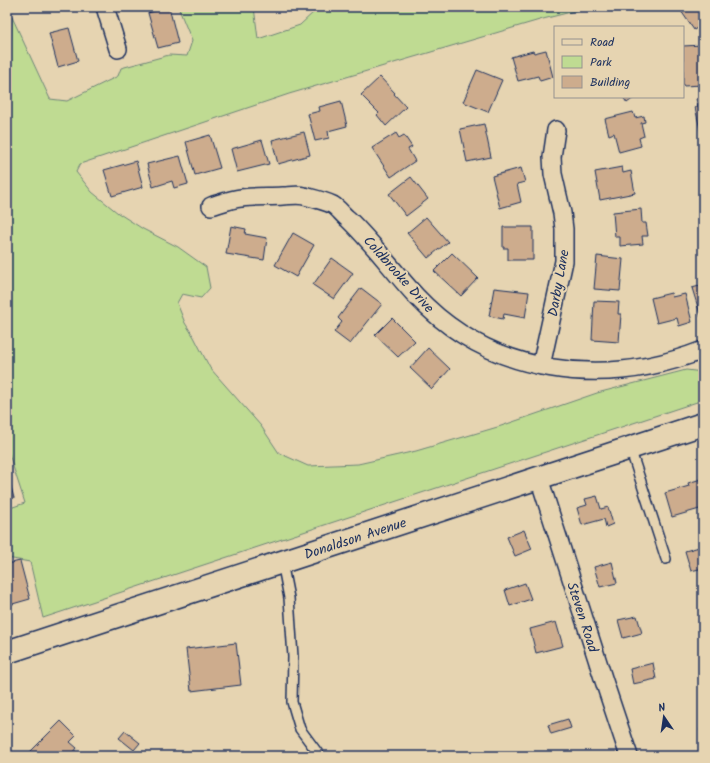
<svg xmlns="http://www.w3.org/2000/svg" width="710" height="763" font-family="Kalam,sans-serif">
<style>
.green{fill:#bfdb92;stroke:#6d8578}
.building{fill:#cdac8d;stroke:#1b2f5e}
.lines{fill:none;stroke-linecap:round;stroke-linejoin:round}
.lane-casing{stroke:#1b2f5e;stroke-width:12}
.street-casing{stroke:#1b2f5e;stroke-width:20}
.secondary-casing{stroke:#1b2f5e;stroke-width:25}
.lane{stroke:#e6d4b1;stroke-width:9}
.street{stroke:#e6d4b1;stroke-width:17}
.secondary{stroke:#e6d4b1;stroke-width:22}
.labels{text-anchor:middle;stroke-width:4;stroke-linejoin:round;paint-order:stroke}
.street-label{font-size:14px;fill:#1b2f5e;stroke:#e6d4b1}
</style>
<rect width="100%" height="100%" fill="#e6d4b1"/>
<filter id="ink" filterUnits="userSpaceOnUse"><feTurbulence type="fractalNoise" baseFrequency=".025" numOctaves="2"/><feDisplacementMap in="SourceGraphic" scale="8" xChannelSelector="R" yChannelSelector="G"/><feConvolveMatrix kernelMatrix="1 2 1 2 8 2 1 2 1" color-interpolation-filters="sRGB"/></filter>
<g filter="url(#ink)">
<path class="green" d="M178,7H254L258,39L300,25L316,10V7H591L543,19L289,94L80,164L76,172L92,192L118,213L143,229L178,247L206,267L210,288L201,298L182,294L177,303L185,323L194,337L210,368L261,426L279,453L308,466L358,464L416,451L501,426L597,393L686,370L703,372V400L43,618L30,562L7,558V509L25,503L7,448V95L12,17L50,99L67,101L118,76L121,68L169,55L187,56L192,41Z"/>
<path class="building" d="M169,7L178,43L158,48L148,13Z
M680,7H703V24L694,30L679,8Z
M69,28L78,61L58,67L49,33Z
M703,45V85L683,86V46Z
M546,50L553,77L540,81L538,76L518,81L511,57L533,51L534,53Z
M477,70L502,80L488,112L463,102Z
M380,77L395,93L394,94L406,107L386,126L377,115L379,113L361,95Z
M623,97H635L627,103Z
M703,98V134H701L695,107H698L696,99Z
M341,101L347,126L328,131L329,138L315,141L308,114L320,111L319,107Z
M633,112L635,118L644,116L645,122L641,123L644,136L639,138L641,146L619,152L614,133L609,135L605,119Z
M484,124L491,157L467,162L460,129Z
M304,132L310,155L278,164L272,140Z
M396,133L399,138L404,135L412,147L408,149L415,161L391,177L372,148Z
M210,135L220,168L195,175L186,142Z
M262,140L269,164L237,172L231,149Z
M180,156L188,184L174,188L172,181L153,187L147,164Z
M136,161L143,187L112,196L104,170Z
M622,167L623,173L631,171L635,193L600,200L595,172Z
M521,168L525,182L517,184L521,202L500,208L492,176Z
M411,177L428,199L406,216L389,194Z
M641,209L642,223H646L648,236H642L643,244L620,246V237H615L613,212Z
M426,217L448,242L428,258L407,233Z
M231,226L246,229L245,234L267,238L264,260L226,254Z
M503,227H533V260H508V248H503Z
M293,233L314,245L296,277L275,265Z
M452,253L478,278L461,296L434,271Z
M597,256L623,259L620,291L594,289Z
M332,258L353,273L334,299L313,285Z
M703,285V317H701L692,288Z
M361,288L382,304L350,344L334,332L342,322L338,318Z
M494,288L529,292L525,318L504,314L503,319L489,316Z
M671,293L672,297L685,294L692,322L679,326L677,318L657,323L651,298Z
M594,301L619,302L618,314H621L619,342L592,340Z
M392,318L415,341L398,357L375,335Z
M428,348L450,369L432,389L410,368Z
M7,472L14,498L7,500Z
M701,479L703,487V508L672,517L665,493L689,486L688,483Z
M597,496L601,509L608,507L613,524L606,527L604,519L582,525L577,508L587,505L585,499Z
M524,530L532,549L515,556L507,537Z
M703,546V568L691,571L685,551Z
M20,561L30,599L9,605L7,597V564Z
M612,562L617,583L600,587L594,567Z
M525,583L531,599L510,606L505,590Z
M637,616L642,633L623,638L618,620Z
M556,622L563,646L536,653L530,629Z
M236,643L241,685L191,691L186,649Z
M653,663L656,679L633,684L630,669Z
M568,719L571,728L551,734L548,725Z
M61,721L76,736L70,742L77,748L73,753L76,756H26Z
M703,728V742L700,729Z
M125,731L140,743L134,750L119,738Z"/>
<g class="lines">
<defs>
<path id="lane" d="M630,448L666,559
M282,562L289,598L293,657L292,702L300,729L320,756"/>
<path id="street" d="M105,7L118,49
M211,206C221,203 231,199 241,198C254,196 269,197 283,196C289,196 297,194 304,196C312,198 325,201 333,205C338,208 343,215 348,219C373,243 393,271 416,296C491,376 604,389 703,350
M541,366L564,261V229L562,213L553,174L552,157L556,130
M539,478L604,681L629,756"/>
<path id="secondary" d="M7,652L703,424"/>
</defs>
<use href="#lane" class="lane-casing"/>
<use href="#street" class="street-casing"/>
<use href="#secondary" class="secondary-casing"/>
<use href="#lane" class="lane"/>
<use href="#street" class="street"/>
<use href="#secondary" class="secondary"/>
</g>
</g>
<g class="labels">
<g class="street-label">
<text transform="translate(399 274) rotate(48)" y="5">Coldbrooke Drive</text>
<text transform="translate(558 283) rotate(-80)" y="5">Darby Lane</text>
<text transform="translate(355 538) rotate(-18)" y="5">Donaldson Avenue</text>
<text transform="translate(583 617) rotate(72)" y="5">Steven Road</text>
</g>
</g>
<rect width="710" height="763" fill="none" stroke="#e6d4b1" stroke-width="24"/>
<rect x="12" y="12" width="686" height="739" fill="none" stroke="#1b2f5e" stroke-width="1.5" filter="url(#ink)"/>
<rect x="554" y="26" width="130" height="72" fill="#e6d4b1" stroke="#959290"/>
<rect x="562" y="39" width="20" height="6" fill="#e6d4b1" stroke="#959290"/>
<text x="590" y="46" font-size="12" fill="#1b2f5e">Road</text>
<rect x="562" y="56" width="20" height="12" fill="#bfdb92" stroke="#959290"/>
<text x="590" y="66" font-size="12" fill="#1b2f5e">Park</text>
<rect x="562" y="76" width="20" height="12" fill="#cdac8d" stroke="#959290"/>
<text x="590" y="86" font-size="12" fill="#1b2f5e">Building</text>
<g transform="translate(664 717) rotate(347)" stroke="#e6d4b1" stroke-width="3" paint-order="stroke">
<path d="M0-3L7 15L0 10L-7 15Z" fill="#1b2f5e"/>
<text y="-6" font-size="11" font-weight="bold" text-anchor="middle" fill="#1b2f5e">N</text>
</g>
</svg>
